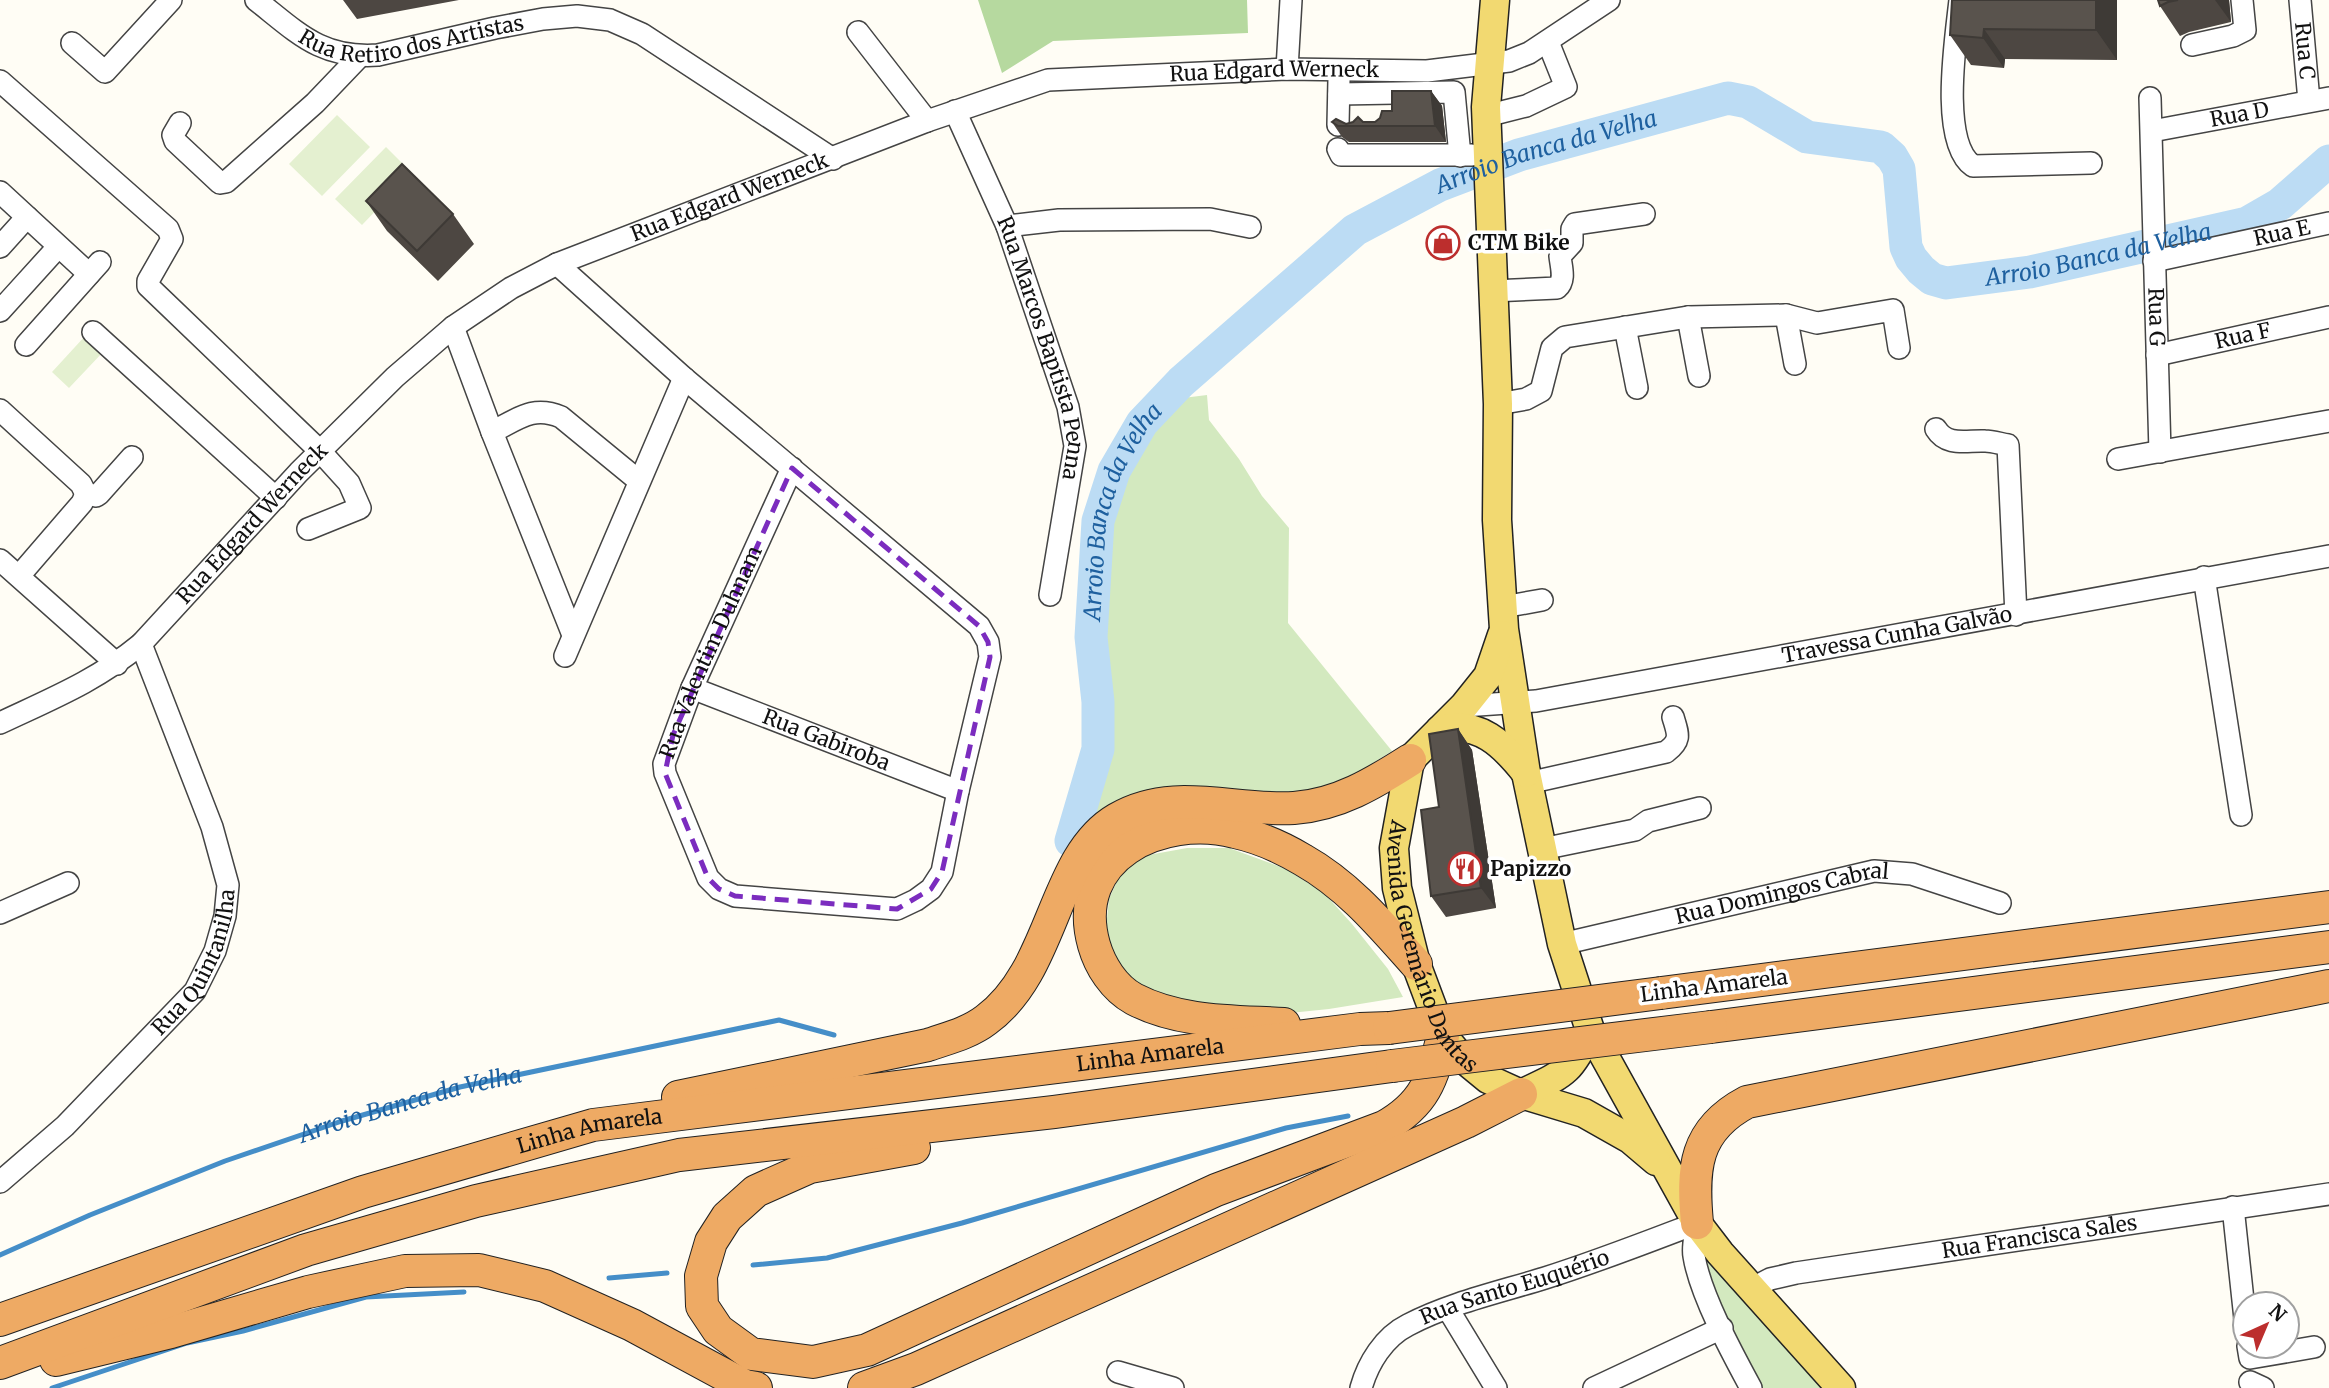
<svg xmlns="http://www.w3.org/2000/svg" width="2329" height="1388" font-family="Merriweather,serif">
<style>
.green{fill:#d3e9bf}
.forest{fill:#b6d99f}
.pitch{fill:#e4f0d0}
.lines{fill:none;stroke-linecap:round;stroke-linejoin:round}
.stream{stroke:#458ec8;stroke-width:5}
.river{stroke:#bcdcf4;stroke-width:33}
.minor-casing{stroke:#444;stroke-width:24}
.major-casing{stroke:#222;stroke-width:31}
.highway-casing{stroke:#222;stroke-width:34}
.minor{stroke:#fff;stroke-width:21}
.major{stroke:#f2d971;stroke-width:28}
.highway{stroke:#eeaa64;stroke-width:32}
.highway-bridge-casing{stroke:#222;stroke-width:34;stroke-linecap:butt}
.highway-bridge{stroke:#eeaa64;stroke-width:32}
.wall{fill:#4d4742}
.shaded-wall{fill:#3e3a36}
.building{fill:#59534d;stroke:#3e3a36;stroke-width:2}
.marked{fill:none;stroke:#7b2cbf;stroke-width:5;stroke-dasharray:14 9;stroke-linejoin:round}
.labels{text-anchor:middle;stroke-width:7;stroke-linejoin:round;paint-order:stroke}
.street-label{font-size:21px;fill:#111;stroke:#fff}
.poi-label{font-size:21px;font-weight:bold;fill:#111;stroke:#fff;text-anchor:start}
.water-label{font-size:23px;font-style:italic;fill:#1e609f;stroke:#fff}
</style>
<rect width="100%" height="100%" fill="#fffdf5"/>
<path class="green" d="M1207,395L1209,420L1239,459L1262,496L1289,528L1288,623L1392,751L1337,786L1273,797L1200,786L1157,788L1114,804L1085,825L1102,505L1159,401Z
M1187,848H1229L1286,869L1324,893L1352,924L1388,969L1403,997L1329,1009L1290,1013L1192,1008L1129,980L1108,952L1106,928L1109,899L1120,874L1143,856Z
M1702,1238L1829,1388H1759L1709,1284Z"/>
<path class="forest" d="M978,0H1247L1248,33L1053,41L1002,73Z"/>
<path class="pitch" d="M337,115L370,147L322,196L289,164Z
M386,147L412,173L362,225L335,199Z
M86,335L104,351L69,388L52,372Z"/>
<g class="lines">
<g class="stream">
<path id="s1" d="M0,1255L90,1215L225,1161L342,1121L460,1087L779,1020L834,1035"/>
<path d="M753,1265L827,1258L962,1223L1286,1128L1348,1116"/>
<path d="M609,1278L667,1273"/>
<path d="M52,1388L187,1343L243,1331L366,1297L464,1292"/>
</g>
<path class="river" id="s2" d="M1071,841L1098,749V702L1091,637L1098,521L1114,471L1142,423L1181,382L1355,230L1440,185L1519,155L1728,98L1748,102L1807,137L1881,147L1892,157L1899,169L1906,247L1911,258L1921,270L1932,279L1946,283L2030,272L2247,223L2280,204L2329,161"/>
<defs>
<g id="minor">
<path id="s3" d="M256,0C298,33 321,59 378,55L495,28L543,19L577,16L610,20L642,34L833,159"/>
<path d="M1960,0C1956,38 1939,142 1973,166L2091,163"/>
<path id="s4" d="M2300,0L2309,101"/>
<path d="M858,32L927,121"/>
<path d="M72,43L105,72L171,0"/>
<path d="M2192,45L2233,36L2245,30L2242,0"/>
<path d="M1287,69L1291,0"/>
<path d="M0,81L168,229L172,239L148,281V286L320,451L349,483L360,508L308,529"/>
<path d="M1339,94L1454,92L1460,156"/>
<path id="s5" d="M2150,98L2160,452"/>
<path id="s6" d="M955,111L1007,226L1068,407L1075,446L1050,595"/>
<path d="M1486,116L1526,106L1566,87L1548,42"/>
<path d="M180,123L173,135L175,141L220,183L226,182L315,103L359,57"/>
<path d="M1338,125L1339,79"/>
<path id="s7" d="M2152,131L2329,98"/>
<path d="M1338,149L1341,155H1472"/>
<path d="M0,192L89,274"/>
<path d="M1007,226L1059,220L1210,219L1250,227"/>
<path d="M0,247L27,217"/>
<path id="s8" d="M2154,261L2329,223"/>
<path id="s9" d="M557,264L684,378L979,626L988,642L990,657L958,791L942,872L931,889L916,900L897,909L735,896L719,889L708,878L665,773L664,764L692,688L792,468"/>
<path d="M1492,291L1557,288C1566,280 1561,267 1560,256L1572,243V229L1575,224L1644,214"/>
<path d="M0,311L58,247"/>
<path d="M1786,315L1795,364"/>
<path d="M1688,317L1699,376"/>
<path d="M453,327L492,432L573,635"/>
<path d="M1625,327L1637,388"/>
<path d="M93,332L276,498"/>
<path d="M26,345L100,262"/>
<path id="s10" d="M2157,355L2329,317"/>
<path d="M1498,404L1526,399L1541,391L1552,348L1565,337L1688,317L1786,315L1817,323L1893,310L1899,348"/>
<path d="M0,410L81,484L86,494"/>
<path d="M1936,429C1947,447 1967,440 1985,441C1993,441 2001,444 2008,445L2016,615"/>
<path d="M492,432C518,419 533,405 561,417L639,481"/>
<path d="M2118,459L2329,421"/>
<path d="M86,494L96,496L99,494L132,457"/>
<path d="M0,560L117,664"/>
<path d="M19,576L82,503L86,494"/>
<path d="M2204,577L2241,815"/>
<path d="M1503,607L1542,600"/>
<path d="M565,656L684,378"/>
<path id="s11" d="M692,688L958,791"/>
<path id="s12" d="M1464,706L1536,701L2329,556"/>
<path id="s13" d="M0,723C53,698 96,681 141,644L299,472L395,377L453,327L511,288L557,264L927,121L1048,80L1287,69L1427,71L1509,61L1529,53L1609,0"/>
<path d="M1528,783L1666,752C1682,740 1678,734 1673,717"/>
<path d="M1542,849L1635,830L1648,821L1700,808"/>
<path d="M0,913L68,883"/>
<path id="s14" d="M1562,944L1874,871L1912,874L2000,903"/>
<path id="s15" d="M0,1182L65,1126L195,991L215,951L225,916L228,885L212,827L141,644"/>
<path d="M2233,1207L2245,1319"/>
<path id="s16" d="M1753,1288L1770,1279L1796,1273L2329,1194"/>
<path d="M1448,1309L1496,1388"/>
<path d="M2248,1346L2250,1358L2314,1347"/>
<path d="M1118,1372L1173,1388"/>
<path d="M2250,1382L2263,1388"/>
<path id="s17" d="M1361,1388C1368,1363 1384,1337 1408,1325C1450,1303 1500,1292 1545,1278C1596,1262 1647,1242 1697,1223C1696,1233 1692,1246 1694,1256C1700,1294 1732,1353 1751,1388"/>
<path d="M1594,1388L1722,1328"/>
</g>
<g id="major">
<path d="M1495,0L1486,107L1498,404L1497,520L1504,629L1526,773L1562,944L1590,1030L1697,1223L1720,1253L1841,1388"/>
<path id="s18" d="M1502,635L1488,676L1464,706L1410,760L1394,848L1397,888L1416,964L1443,1036L1460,1056L1488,1079L1521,1094L1584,1113L1630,1139L1656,1161"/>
<path d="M1440,730C1478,719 1504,745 1526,773"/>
<path d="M1521,1094C1563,1074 1570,1074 1590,1030"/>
</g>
<g id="highway">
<path d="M1661,993L2329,907"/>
<path d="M1284,1024C1234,1021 1180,1023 1134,999C1114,988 1100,966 1094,945C1069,857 1161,813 1235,832C1258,837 1283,848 1303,860C1349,886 1382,926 1416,964"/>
<path d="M1711,1027L2329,947"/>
<path d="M678,1097L928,1045C948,1038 969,1033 986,1020C1055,970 1052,857 1117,819C1173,786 1234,812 1294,808C1338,805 1374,783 1410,760"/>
<path d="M914,1148L810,1167L756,1191L727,1217L711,1242L701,1276L702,1306L718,1330L751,1354L813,1362L867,1350L1216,1190L1384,1127C1425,1104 1432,1080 1443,1036"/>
<path d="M1697,1223C1692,1169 1694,1130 1747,1102L2329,986"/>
<path id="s19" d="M0,1320L363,1192L593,1125L1360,1029L1389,1028"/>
<path d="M56,1360L171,1332L308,1292L405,1271L479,1270L545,1286L632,1325L745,1386L756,1388"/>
<path d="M0,1363L306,1250L476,1201L679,1155L1054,1112L1392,1066"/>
<path d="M864,1388L916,1369L1466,1122L1521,1094"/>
</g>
</defs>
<use href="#minor" class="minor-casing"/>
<use href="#major" class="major-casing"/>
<use href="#highway" class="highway-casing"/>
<use href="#minor" class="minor"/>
<use href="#major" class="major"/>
<use href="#highway" class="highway"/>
<defs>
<path id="highway-bridge" d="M1389,1028L1661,993
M1392,1066L1711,1027"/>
</defs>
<use href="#highway-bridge" class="highway-bridge-casing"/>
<use href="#highway-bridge" class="highway-bridge"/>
</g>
<path class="wall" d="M343,0H459L357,19Z
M1952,0H2117V60L2005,59L2004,68L1971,65L1950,35Z
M2158,0H2229L2231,22L2189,32L2180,36L2160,6Z
M1431,91L1442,106L1446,142H1349L1342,137L1332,122L1346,124L1375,122L1392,111Z
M366,201L453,214L474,244L438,281L387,231Z
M1458,729L1472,750L1496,908L1446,917L1431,896L1439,807Z"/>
<path class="shaded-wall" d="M2096,0H2117V60L2096,30Z
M2215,0H2229L2231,22Z
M1984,29L2005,59L2004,68L1983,38Z
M1431,91L1442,106L1446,142L1435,126Z
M1458,729L1472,750L1496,908L1481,888Z"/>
<path class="building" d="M1952,0H2096V30L1984,29L1983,38L1950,35Z
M2158,0H2178L2168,2L2160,6Z
M1392,91H1431L1435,126H1338L1332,122L1336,119L1346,124L1353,122L1358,117L1363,122H1375L1380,118L1382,111H1392Z
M402,164L453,214L417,251L366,201Z
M1458,729L1481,888L1431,896L1421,810L1439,807L1429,734Z"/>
<path class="marked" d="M792,468L979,626L988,642L990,657L942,872L931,889L897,909L735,896L719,889L708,878L665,773L673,735Z"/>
<defs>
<symbol id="shop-ring" viewBox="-11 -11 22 22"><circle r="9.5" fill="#fff" stroke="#bc2e2d" stroke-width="1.5"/><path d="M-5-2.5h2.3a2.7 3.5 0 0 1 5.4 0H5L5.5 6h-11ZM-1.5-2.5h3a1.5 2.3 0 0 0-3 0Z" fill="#bc2e2d"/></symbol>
<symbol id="restaurant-ring" viewBox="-11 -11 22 22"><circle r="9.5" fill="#fff" stroke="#bc2e2d" stroke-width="1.5"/><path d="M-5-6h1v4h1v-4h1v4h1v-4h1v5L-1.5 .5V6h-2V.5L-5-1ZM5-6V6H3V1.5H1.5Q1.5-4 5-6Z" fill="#bc2e2d"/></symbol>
</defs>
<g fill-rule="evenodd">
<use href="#shop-ring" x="1424" y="224" width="38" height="38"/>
<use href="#restaurant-ring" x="1446" y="850" width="38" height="38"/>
</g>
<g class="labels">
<g class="street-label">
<text dy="7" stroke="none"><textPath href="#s3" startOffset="172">Rua Retiro dos Artistas</textPath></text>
<text dy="7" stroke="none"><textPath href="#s4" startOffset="51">Rua C</textPath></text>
<text dy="7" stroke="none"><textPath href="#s13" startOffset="1480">Rua Edgard Werneck</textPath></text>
<text dy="7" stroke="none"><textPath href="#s7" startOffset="89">Rua D</textPath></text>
<text dy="7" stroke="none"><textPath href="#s13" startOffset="914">Rua Edgard Werneck</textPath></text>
<text dy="7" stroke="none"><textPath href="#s8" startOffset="131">Rua E</textPath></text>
<text dy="7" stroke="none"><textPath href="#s5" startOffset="219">Rua G</textPath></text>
<text dy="7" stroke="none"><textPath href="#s10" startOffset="88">Rua F</textPath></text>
<text dy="7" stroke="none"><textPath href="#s6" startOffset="254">Rua Marcos Baptista Penna</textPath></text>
<text dy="7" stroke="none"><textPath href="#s13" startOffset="326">Rua Edgard Werneck</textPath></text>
<text dy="7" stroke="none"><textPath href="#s12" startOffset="439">Travessa Cunha Galvão</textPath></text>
<text dy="7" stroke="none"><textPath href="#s9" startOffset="1309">Rua Valentim Duhnam</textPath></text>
<text dy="7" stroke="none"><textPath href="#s11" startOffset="144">Rua Gabiroba</textPath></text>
<text dy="7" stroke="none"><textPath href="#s14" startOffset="226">Rua Domingos Cabral</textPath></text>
<text dy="7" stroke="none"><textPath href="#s18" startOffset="354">Avenida Geremário Dantas</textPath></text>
<text dy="7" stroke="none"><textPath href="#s15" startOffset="299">Rua Quintanilha</textPath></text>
<text transform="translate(1714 986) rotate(-7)" y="7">Linha Amarela</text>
<text dy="7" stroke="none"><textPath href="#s19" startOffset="1186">Linha Amarela</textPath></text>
<text dy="7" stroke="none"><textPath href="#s19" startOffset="620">Linha Amarela</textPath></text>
<text dy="7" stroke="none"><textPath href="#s16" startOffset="292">Rua Francisca Sales</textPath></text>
<text dy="7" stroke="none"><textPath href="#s17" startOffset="194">Rua Santo Euquério</textPath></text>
</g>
<g class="poi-label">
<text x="1468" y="250">CTM Bike</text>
<text x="1490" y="876">Papizzo</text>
</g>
<g class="water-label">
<text dy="8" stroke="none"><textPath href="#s2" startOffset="928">Arroio Banca da Velha</textPath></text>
<text dy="8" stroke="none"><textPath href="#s2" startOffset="1600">Arroio Banca da Velha</textPath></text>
<text dy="8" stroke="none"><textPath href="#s2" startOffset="340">Arroio Banca da Velha</textPath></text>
<text dy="8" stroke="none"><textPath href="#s1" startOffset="438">Arroio Banca da Velha</textPath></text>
</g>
</g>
<g transform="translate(2266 1325) rotate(44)"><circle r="33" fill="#ffffff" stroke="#a0a0a0" stroke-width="2"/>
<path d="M0-5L12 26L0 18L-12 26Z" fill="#bc2e2d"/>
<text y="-10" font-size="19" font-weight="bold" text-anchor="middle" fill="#111111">N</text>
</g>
</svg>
